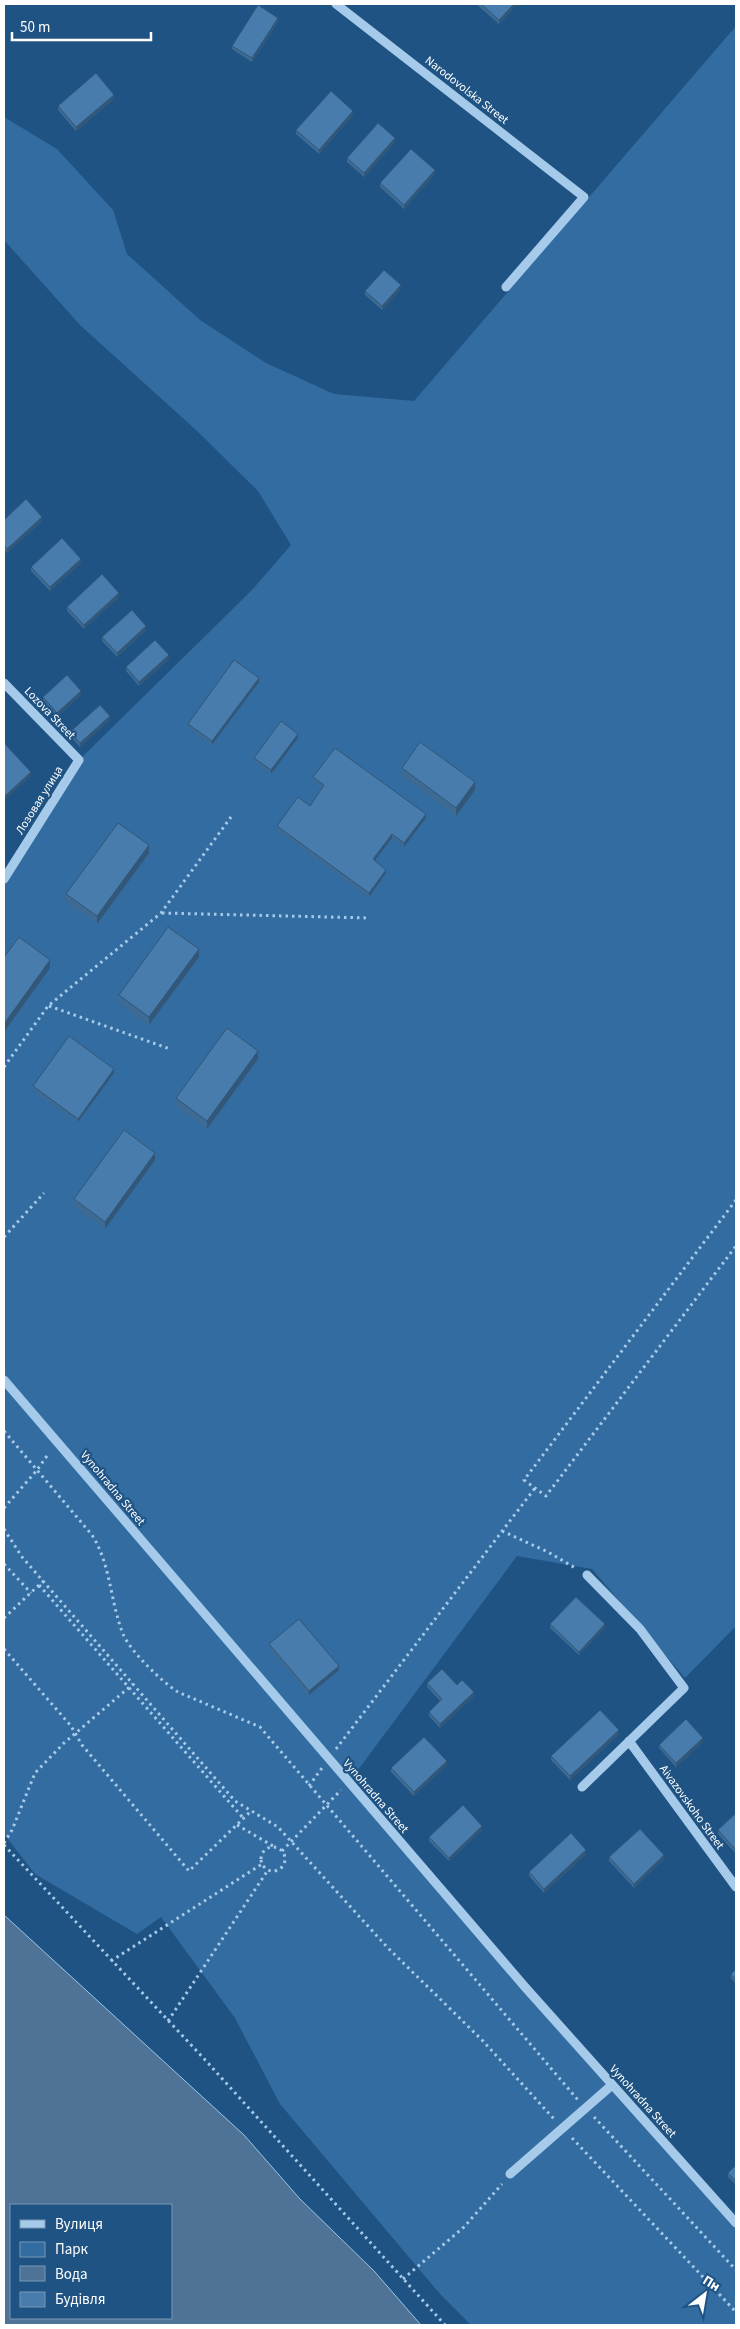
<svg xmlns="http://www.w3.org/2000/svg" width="740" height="2329" font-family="'Source Sans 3',sans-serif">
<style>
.green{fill:#336ca1}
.water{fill:#4e7397;stroke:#99c6eb;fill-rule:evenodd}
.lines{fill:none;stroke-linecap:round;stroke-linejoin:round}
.path{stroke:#a6cae9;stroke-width:3;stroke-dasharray:2.5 4;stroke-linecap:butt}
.minor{stroke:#a6cae9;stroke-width:9}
.wall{fill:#3d6b94}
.shaded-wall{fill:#325778}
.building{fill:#477cac;stroke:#325778}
.labels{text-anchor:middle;stroke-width:4.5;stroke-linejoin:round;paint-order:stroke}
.street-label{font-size:12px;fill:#fff;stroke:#1f5383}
</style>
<rect width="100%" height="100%" fill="#1f5383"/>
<path class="green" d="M736,26V1626L685,1678L592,1569L517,1556L349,1782L736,2223V2325H471L440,2294L280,2104L235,2018L161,1917L137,1934L35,1874L4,1834V879L79,760L252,590L291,545L258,491L196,430L80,325L4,240V117L57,149L113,210L127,254L200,320L266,363L334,394L414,401Z"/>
<path class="water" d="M4,1915L244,2135L300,2199L374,2271L421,2325H4ZM11,2205H171V2318H11Z"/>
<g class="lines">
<path class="path" d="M162,913L369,918
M49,1006L170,1049
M4,1067L48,1006L161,913L231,817
M736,1200L524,1480L546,1496L736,1246
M4,1237L44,1193
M4,1431L92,1535C111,1565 110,1601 123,1634C130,1651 162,1682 178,1692L260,1727L578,2100
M4,1508L37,1470L49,1453
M4,1529L22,1557L235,1801L278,1827L387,1947L483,2041L554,2119
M502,1531L548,1552L577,1569
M4,1564L31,1593
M44,1581L39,1585L244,1819
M4,1618L39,1585
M4,1649L71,1726L82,1745L189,1871L250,1812
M336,1749L535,1488
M309,1786L322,1768
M237,1825L273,1846
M4,1843L12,1830L35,1773L64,1743L133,1684
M4,1845L208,2063L445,2325
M261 1859a12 12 0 1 1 24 0a12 12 0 1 1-24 0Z
M282,1851L341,1790
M111,1961L262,1864
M168,2021L268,1870
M594,2117L736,2270
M572,2138L736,2312
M403,2279L464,2227L502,2184"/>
<path class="minor" d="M336,4L584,197L506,287
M4,683L79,760L4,879
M4,1380L525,1987L736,2223
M629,1741L736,1887
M582,1787L684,1688L640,1629L587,1575
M510,2174L612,2085"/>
</g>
<path class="wall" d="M476,4H517L499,24Z
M278,22L252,62L232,49V46Z
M114,99L76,131L58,110V106Z
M353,115L319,154L296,134V130Z
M395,142L364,177L347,162V158Z
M435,174L404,209L380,187V183Z
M401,289L382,310L365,295V291Z
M4,520L42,521L7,553L4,549Z
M81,563L50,591L31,571V567Z
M119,597L84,629L67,611V607Z
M146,630L117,657L102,641V637Z
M169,659L139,686L126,671V667Z
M259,682L212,745L188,728V724Z
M81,695L57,717L43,701V697Z
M110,720L80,747L70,736V732Z
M298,738L271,774L254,762V758Z
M402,768L475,790L456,816L402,776Z
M313,777L426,818L404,847L392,838L375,861L386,873L369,897L277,830V826L310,806L322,788L313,781Z
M149,853L97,924L66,902V894Z
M199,957L149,1025L119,1003V995Z
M258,1059L207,1129L176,1106V1098Z
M114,1073L78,1122L33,1090V1086Z
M155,1160L105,1229L74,1207V1199Z
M550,1624L605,1628L579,1655L550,1628Z
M269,1644L339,1670L309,1695L269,1648Z
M427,1683L457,1685L474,1696L440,1728L429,1716V1712L440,1701L427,1687Z
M619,1734L570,1780L551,1760V1756Z
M703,1742L676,1767L659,1748V1745Z
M447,1765L414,1796L391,1772V1768Z
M736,1813V1854L718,1834V1830Z
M482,1830L449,1861L429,1841V1837Z
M586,1854L544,1893L529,1876V1872Z
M609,1857L664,1859L634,1888L609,1861Z
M736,1969V1984L731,1978V1974Z
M736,2165V2185L728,2177V2173Z"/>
<path class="shaded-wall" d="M514,4H517L499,24V20Z
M278,18V22L252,62V58Z
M114,95V99L76,131V127Z
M353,111V115L319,154V150Z
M395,138V142L364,177V173Z
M435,170V174L404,209V205Z
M401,285V289L382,310V306Z
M42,517V521L7,553V549Z
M81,559V563L50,591V587Z
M119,593V597L84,629V625Z
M146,626V630L117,657V653Z
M169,655V659L139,686V682Z
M259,678V682L212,745V741Z
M81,691V695L57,717V713Z
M110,716V720L80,747V743Z
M298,734V738L271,774V770Z
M31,772V776L4,801V797Z
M475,782V790L456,816V808Z
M426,814V818L404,847V843Z
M392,834V838L373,863V859Z
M149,845V853L97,924V916Z
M386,870V873L369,897V893Z
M199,949V957L149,1025V1017Z
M50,960V968L4,1032V1024Z
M258,1051V1059L207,1129V1121Z
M114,1069V1073L78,1122V1119Z
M155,1153V1160L105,1229V1222Z
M605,1624V1628L579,1655V1652Z
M339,1666V1670L309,1695V1691Z
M474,1692V1696L440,1728V1724Z
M619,1730V1734L570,1780V1776Z
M703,1738V1742L676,1767V1763Z
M447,1761V1765L414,1796V1792Z
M482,1826V1830L449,1861V1858Z
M586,1850V1854L544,1893V1889Z
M664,1855V1859L634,1888V1884Z"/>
<path class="building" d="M481,4H514L499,20Z
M258,5L278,18L252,58L232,46Z
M96,73L114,95L76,127L58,106Z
M331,91L353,111L319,150L296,130Z
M378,123L395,138L364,173L347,158Z
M411,149L435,170L404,205L380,183Z
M384,270L401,285L382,306L365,291Z
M26,499L42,517L7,549L4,545V520Z
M62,538L81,559L50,587L31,567Z
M102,574L119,593L84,625L67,607Z
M132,610L146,626L117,653L102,637Z
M155,640L169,655L139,682L126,667Z
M234,660L259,678L212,741L188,724Z
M67,675L81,691L57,713L43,697Z
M100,705L110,716L80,743L70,732Z
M281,721L298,734L271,770L254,758Z
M420,742L475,782L456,808L402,768Z
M4,743L31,772L4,797Z
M335,748L426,814L404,843L392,834L373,859L386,870L369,893L277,826L298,797L310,806L324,785L313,777Z
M118,823L149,845L97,916L66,894Z
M168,927L199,949L149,1017L119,995Z
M19,937L50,960L4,1024V957Z
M227,1028L258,1051L207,1121L176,1098Z
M69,1036L114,1069L78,1119L33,1086Z
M124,1130L155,1153L105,1222L74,1199Z
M576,1597L605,1624L579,1652L550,1624Z
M299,1619L339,1666L309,1691L269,1644Z
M442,1669L457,1685L462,1680L474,1692L440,1724L429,1712L442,1699L427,1683Z
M600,1710L619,1730L570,1776L551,1756Z
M686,1719L703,1738L676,1763L659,1745Z
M424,1737L447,1761L414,1792L391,1768Z
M463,1805L482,1826L449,1858L429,1837Z
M736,1813V1850L718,1830Z
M640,1829L664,1855L634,1884L609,1857Z
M571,1833L586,1850L544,1889L529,1872Z
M736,1969V1980L731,1974Z
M736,2165V2181L728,2173Z"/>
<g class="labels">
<g class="street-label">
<text transform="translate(467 90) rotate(38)" y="4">Narodovolska Street</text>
<text transform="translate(50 713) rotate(46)" y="4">Lozova Street</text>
<text transform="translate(39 800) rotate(-58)" y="4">Лозовая улица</text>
<text transform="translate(113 1488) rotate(50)" y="4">Vynohradna Street</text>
<text transform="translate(376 1796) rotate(49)" y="4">Vynohradna Street</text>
<text transform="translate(692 1807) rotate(54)" y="4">Aivazovskoho Street</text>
<text transform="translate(643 2101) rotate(48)" y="4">Vynohradna Street</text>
</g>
</g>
<rect width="740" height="2329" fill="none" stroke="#ffffff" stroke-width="10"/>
<rect x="10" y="2204" width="162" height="115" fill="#1f5383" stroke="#7998b5"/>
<rect x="20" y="2220" width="25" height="8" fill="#a6cae9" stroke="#7998b5"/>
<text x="55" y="2229" font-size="15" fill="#ffffff">Вулиця</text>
<rect x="20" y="2242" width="25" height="15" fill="#336ca1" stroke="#7998b5"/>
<text x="55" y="2254" font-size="15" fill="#ffffff">Парк</text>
<rect x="20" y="2266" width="25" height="15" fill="#4e7397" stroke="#7998b5"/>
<text x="55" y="2279" font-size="15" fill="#ffffff">Вода</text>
<rect x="20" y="2292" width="25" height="15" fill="#477cac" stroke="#7998b5"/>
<text x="55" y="2304" font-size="15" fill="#ffffff">Будівля</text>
<g transform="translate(705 2294) rotate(31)" stroke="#1f5383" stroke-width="4" paint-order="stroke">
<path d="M0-4L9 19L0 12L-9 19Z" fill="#ffffff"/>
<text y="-8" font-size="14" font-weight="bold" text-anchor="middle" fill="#ffffff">Пн</text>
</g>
<path d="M12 32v8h139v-8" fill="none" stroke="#ffffff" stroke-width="2.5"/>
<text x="20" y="32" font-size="15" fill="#ffffff" stroke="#1f5383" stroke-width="4" paint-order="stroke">50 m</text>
</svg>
